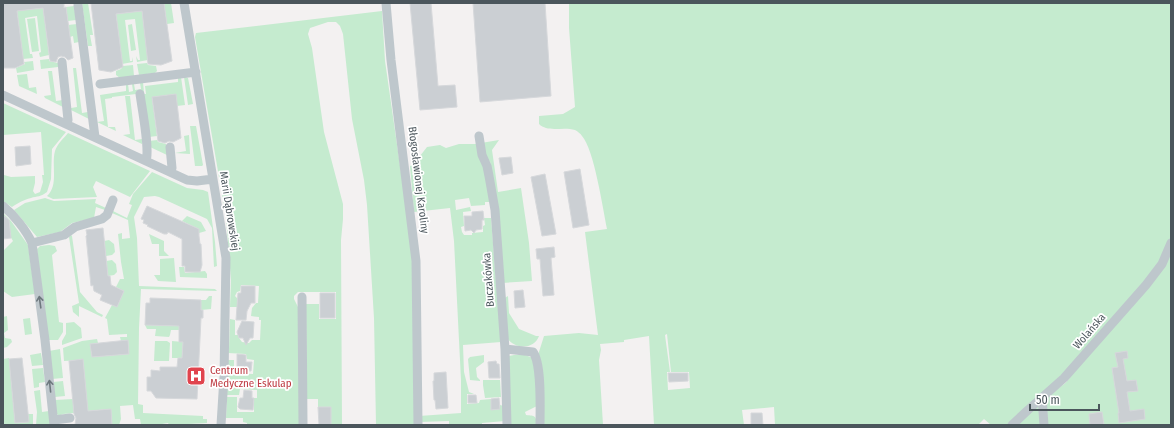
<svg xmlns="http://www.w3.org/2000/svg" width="1174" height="428" font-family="'Fira Sans Condensed',sans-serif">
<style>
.green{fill:#c5ebcf;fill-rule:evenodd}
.building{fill:#cbcfd3;stroke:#d6d8db}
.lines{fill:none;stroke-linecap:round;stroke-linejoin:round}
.minor{stroke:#bec7cc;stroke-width:9}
.oneway{stroke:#6e787e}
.labels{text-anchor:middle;stroke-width:3.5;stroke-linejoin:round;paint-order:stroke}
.street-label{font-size:11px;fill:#4b565c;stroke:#fff}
.health-label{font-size:11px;fill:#be3a42;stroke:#fff;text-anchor:start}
</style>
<rect width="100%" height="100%" fill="#f3f1f1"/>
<path class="green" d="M82,3H88L93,35H90L92,46H88Z
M164,3H171L174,23L167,24Z
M569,3H1171V237L1162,258L1151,275L1074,363L1009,425H991L984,419L978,425H775L774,407L742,410L744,425H654L649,336L624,340V342L600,344L601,350L599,360L603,425H542L538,355L544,336L579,333L598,335L585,232L607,229C603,209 594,149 582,136C581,134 577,131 575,130C563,126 548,133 539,124V116L563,114L575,107L569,28ZM667,334L671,372H689L690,388L668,390L667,372H670L665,335Z
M74,6L76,20L68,21L66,7Z
M43,8L49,55L40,57L39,53L41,52L37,16L25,18L30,54H32L33,58L23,59L17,11Z
M142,11L148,60L137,62L136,56L138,60H140L135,19L125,20L130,61H132V57L133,62L122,64L116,14Z
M382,11L385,61L414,263L416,425H376L374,318L367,205L364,180L352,119L343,34L340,26L336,22H328L310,28L308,34L312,48L324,132L343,204V219L341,240L342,425H331V407H318V399H307L306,304H319V319H336V292H298L294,296V299L298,307L301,425H247V423L243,422V418H226L227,397H237V412H254V398H257V390L240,389L239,395H227L228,360H234V373L253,374L254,360L247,359L246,354L228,353L229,349L230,319L235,320V335H238L239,338L242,342L249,343L252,340H260L261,320H259V317L251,316L252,308L256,303H258L259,286L241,285L240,291L237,292L235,296L246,307H230L231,280L226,218L195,37L196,33Z
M35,18L39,51L32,52L27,19Z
M77,24L79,42L74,43L73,36L70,37L68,25Z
M132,24L136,50L131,51L128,25Z
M49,59V61L58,63V67L41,69L40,60Z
M33,61L34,70L17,73L16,68L25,64L24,62Z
M147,63L148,65L156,66L157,71L155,73L139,75L137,64Z
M133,65L134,76L120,78L116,75V71L121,69L123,66Z
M73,68H76L82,113L88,112L89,119L71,110V108L77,107Z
M48,71H52L56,101L63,100V107L45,98L44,96L51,95Z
M27,74L29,88L36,87L37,94L19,86L17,75Z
M178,77H181L185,105L177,106L167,95L152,98L157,136L149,137L143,94H146L145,86L178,82Z
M184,77L188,78L193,104L188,105Z
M143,82L144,93L112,97V98L105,99L108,127H115L116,131L97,122L104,121L100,95L126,91V85L128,84L129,92L133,91L132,84H134L135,90L141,89L140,83Z
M125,96H130L135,140L142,139V144L123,135L130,134Z
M3,103L66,132L52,149L51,179L47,192C41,197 37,196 31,198C23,200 18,203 12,207L3,201V158L4,175L11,177L35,176V183L33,191L35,194L40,192L43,182L42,175H44L41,132L3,135Z
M190,126H196L203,165L202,166H195Z
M68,133L150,171L130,197L96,181L93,187L97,197L53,199L47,196C59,185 51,165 55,151C57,144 64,138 68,133Z
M189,135L190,154L175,153L186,151L184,136Z
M157,140L158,142L166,144L167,155L150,147L149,141Z
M499,140L492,150L498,192L521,188L529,243L532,281L502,283L496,198L490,161L486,160L490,202H485V205L471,206L469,198L455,200L456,210L470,207L471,211L463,212L464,226L461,227L462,232L464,235H472V233L483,232V226L485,225L484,218H491L501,342L463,345L464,372L469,392L474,394H467V404L479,403L480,400L491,399V410L500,409V405L504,406L505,421L482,423V425H449V421L420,422L419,416L461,413V380L454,241L450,208L414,212L410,166L413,165L427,147L440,145L446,148L459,144H475Z
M152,172L187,188L203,190L208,192L215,242L217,266L214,267L212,228L207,219L159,197L155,196L144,197L134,217L137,238L139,286L215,289L217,291L141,289L139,328L138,404L143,405V413L203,416V419H207V423L169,425L168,423L156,425H141L140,419H135L133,405L120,406L121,419L119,425H112L110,409L87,411L83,360L64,361L63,348L82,341L97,339L98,343L90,344L92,357L129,354L128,340L121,341L120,337H127V334L109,335L107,319L105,318L112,305L117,307L124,291L116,287L120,279H124L121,262L118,234L122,233V239L130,238L128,220L112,213L113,211L127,218L132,205L129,204L133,194Z
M45,198L54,201L96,199L95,203L106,208L105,210L96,207L94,218L72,223L60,232L37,237L14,210L25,203Z
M3,213L11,221L28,245L35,294L12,297L3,291V251L13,241L3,225Z
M187,216L201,222L206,231L199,233V229L182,221Z
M149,234L164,241V251L169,256H159V244H152Z
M71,235L72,236L80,292L97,312L103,315L102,317L79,306V317L73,312L72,306L79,303L69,237Z
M109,240L114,244L115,252L112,255L106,256L104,241Z
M49,245L55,246L57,251L52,255L59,322L63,323V332L58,340H47L37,249L40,246Z
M1171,249V425H1048L1046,399C1053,388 1066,388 1073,372ZM1124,366L1127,381L1136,380L1137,391L1127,392L1112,368Z
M174,258L176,282L158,281L154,275H160V259Z
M112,260L116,264L117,272L114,275L108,276L106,261Z
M179,267H184L185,273L205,271L207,274V278L180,277Z
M209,296H212L211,309L201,310V300H206Z
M508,296L509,313L519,329L536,336H539C534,350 515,349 508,339L503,299Z
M7,316L8,330L4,333L5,338L11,339L12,342L7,347L3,348V317Z
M30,318L32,334L25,335L23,319Z
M74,322L81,328L82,338L62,345V341L66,334V323Z
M145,325L179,326V330H171L170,335L169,337L155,336L156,329H147Z
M155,341H167L170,343L169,361H154Z
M172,341L183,342L182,358H172Z
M60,349L63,378L52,379L49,351Z
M41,353L43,365L32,366L30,355Z
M484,355V362L476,368L477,377L480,380V381L470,380L468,359L470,357Z
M514,355H525L533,358L536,370L537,406L525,412L526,415C535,416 536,415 537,425H509V356Z
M9,358L15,423L28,414H33V424L3,425V359Z
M43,368L45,382L39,383V387L34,388L32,369Z
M483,380H500L501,397L485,398L483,385Z
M63,381L65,396L55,397L53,382Z
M40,390L42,412L49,411L50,425H36L37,412L34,391Z
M73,399L74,413L63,414L59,416L56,413L55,400Z
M1038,404L1041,425H1015Z"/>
<path class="building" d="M3,3H64V8L66,7L73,58L68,60L65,57L61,56L58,57L56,62L50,61L43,8L17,11L24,64L15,68H3Z
M91,3H164L172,61L161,65L148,64L142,11L116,14L123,67L111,72L99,70Z
M410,3H431L438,86L455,85L457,107L420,110Z
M473,3H545L551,96L480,102Z
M176,94L181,138L173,142L169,141L165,143L158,141L152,97Z
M30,146L31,164L16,166L15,147Z
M511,157L513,173L502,175L499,158Z
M580,169L589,225L573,228L564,172Z
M545,174L556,234L542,236L531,177Z
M147,206L199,229V236L200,244H201L202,265L200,272H185V266H182V239L168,232L167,234H164L147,226L148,225L143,223L144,220L141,219Z
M483,211L484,220H482V229L476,230L474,233L471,230L465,231L464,216H472V212Z
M3,215L9,220L11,238L3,239Z
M103,228L108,276H110L111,285L124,291L117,307L100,300L102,295L94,291L93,285L91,286L86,236L87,235L86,230Z
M554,247L555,257L551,258L554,295L543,296L540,259H537L536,249Z
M241,286H255V303H251L247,311L246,320H236L238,293H241Z
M523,290L525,307L515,308L514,291Z
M320,293H335V318H320Z
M150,298L201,300V310H203V318H201L197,399L156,398L151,391H147V377H151V370L160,371V367H177L178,358H182L183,342H179V326L145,325L146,303H150Z
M242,321L254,322L253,338H250L246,345L243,338H239L237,332Z
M128,340L129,354L92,357L90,344Z
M1127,351L1128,358L1123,359L1127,381L1136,380L1138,391L1127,392L1130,411L1144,409L1145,419L1119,423L1118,413H1119L1112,368L1118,367L1115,353Z
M237,354L246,355V362H252L251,371H237Z
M22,358L29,422L15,423L9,359Z
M83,359L88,411L111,409L112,425H75L76,418L74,414L69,361Z
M496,361L497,364H499L500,378H489L488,362Z
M446,372L448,408L436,409L435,400H434L433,381H434V373Z
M668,373H688V381L669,382Z
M244,390L252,391V398H254L253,410L240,409L238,407L240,398H243Z
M468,395H476L477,403H468Z
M499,398L500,409L491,410V399Z
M318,407H331V425H319Z
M1102,412L1104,425H1090L1089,414Z
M751,413H762L763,425H751Z"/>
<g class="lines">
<path class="minor" d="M184,3L226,258L224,377L221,425
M386,3L391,60L416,261L418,425
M78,5L95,137
M62,62L68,120L66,124
M100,84L196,72
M140,94C142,109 150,149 146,161
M3,95L187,180L197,181L213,179
M479,136L482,155L487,166L489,176L495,210L505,349L507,425
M170,172L172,168L170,147
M3,206C14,215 26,230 32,243L45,340L54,425
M32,243L64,235L75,227L102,219L107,215L113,200
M302,297L303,425
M505,349L533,352C542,364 540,408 540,425
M1042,397L1044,425
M54,420L70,418
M1012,425L1028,410L1064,378L1146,285L1162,264L1171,243"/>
</g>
<defs><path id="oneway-shaft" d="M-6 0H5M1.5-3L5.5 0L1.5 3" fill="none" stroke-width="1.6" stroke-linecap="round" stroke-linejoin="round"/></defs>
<g class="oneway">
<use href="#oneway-shaft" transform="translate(40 302) rotate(-98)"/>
<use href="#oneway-shaft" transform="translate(50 386) rotate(-96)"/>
</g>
<defs>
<symbol id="hospital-square" viewBox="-11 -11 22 22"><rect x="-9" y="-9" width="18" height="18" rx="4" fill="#e0444e" stroke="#fff"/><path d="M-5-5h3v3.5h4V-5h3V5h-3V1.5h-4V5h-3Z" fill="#fff"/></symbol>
</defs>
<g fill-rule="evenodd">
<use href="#hospital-square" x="185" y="365" width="22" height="22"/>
</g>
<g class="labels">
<g class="street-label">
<text transform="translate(419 180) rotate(83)" y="4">Błogosławionej Karoliny</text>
<text transform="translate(230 211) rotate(81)" y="4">Marii Dąbrowskiej</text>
<text transform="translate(488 280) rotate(-94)" y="4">Buczakówka</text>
<text transform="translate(1089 331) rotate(-49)" y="4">Wolańska</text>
</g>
<g class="health-label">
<text x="210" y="374">Centrum<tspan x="210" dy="13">Medyczne Eskulap</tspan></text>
</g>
</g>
<rect width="1174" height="428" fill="none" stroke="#4b565c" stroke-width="8"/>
<path d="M1030 404v6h69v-6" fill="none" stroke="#4b565c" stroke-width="2"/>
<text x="1036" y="404" font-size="12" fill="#4b565c" stroke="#ffffff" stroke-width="3" paint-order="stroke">50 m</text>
</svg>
